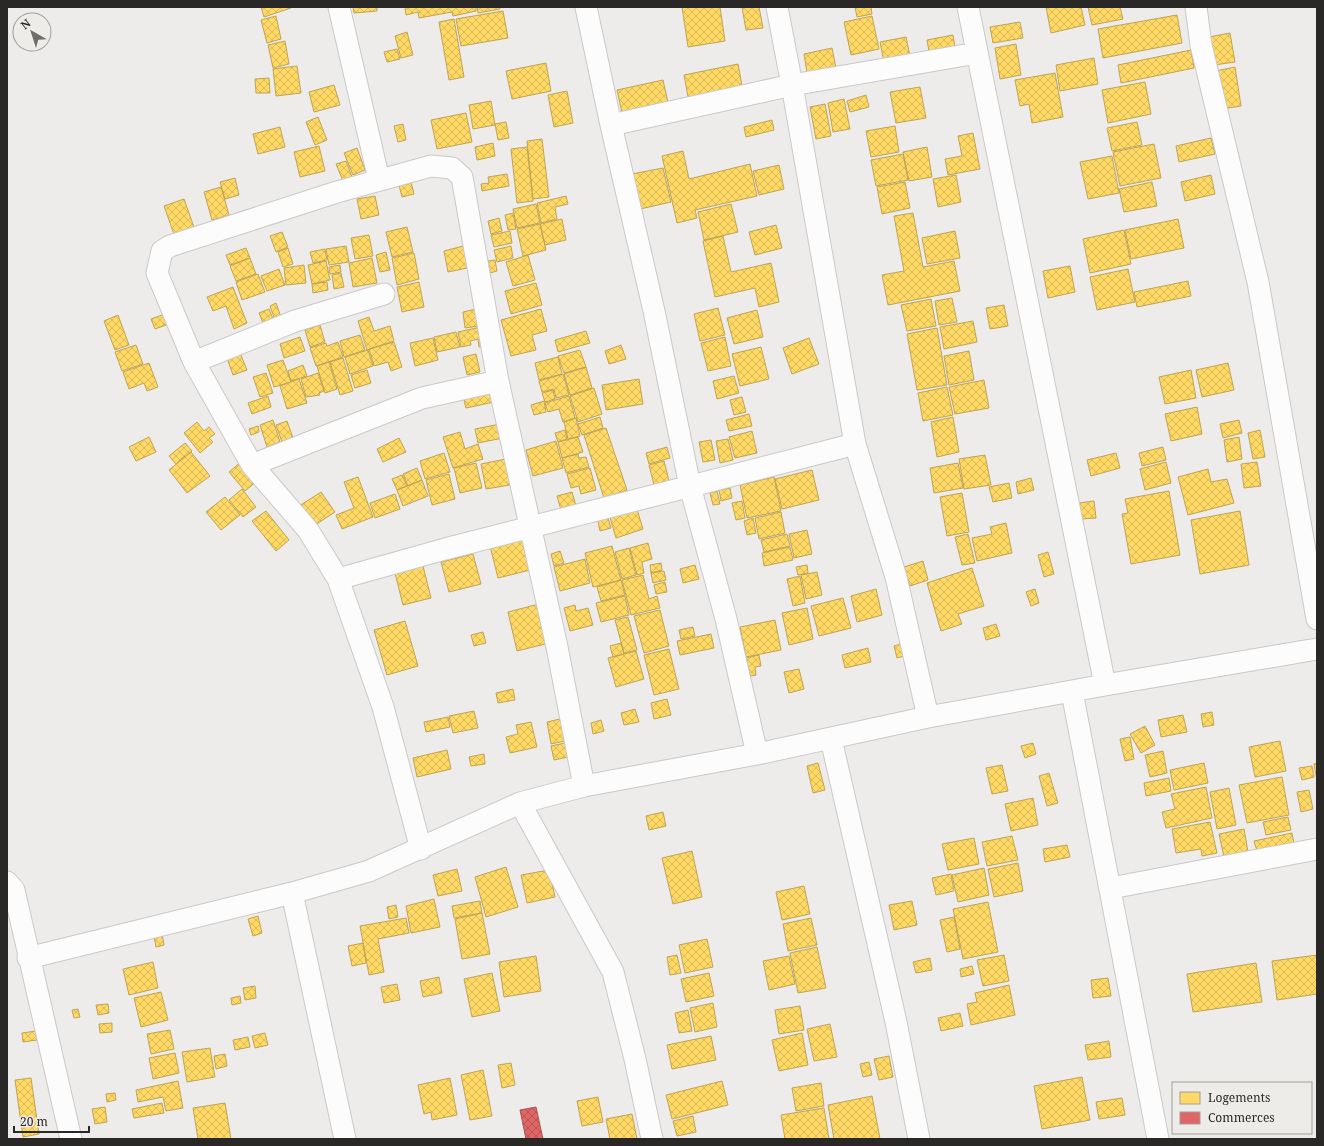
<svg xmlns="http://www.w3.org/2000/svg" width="1324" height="1146" font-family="'Noto Serif',serif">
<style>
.homes{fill:url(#homes-cross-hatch);stroke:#bfa453}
.shops{fill:url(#shops-cross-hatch);stroke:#a95353}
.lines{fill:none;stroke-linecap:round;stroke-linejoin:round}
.street-casing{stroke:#cac9c8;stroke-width:23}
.street{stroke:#fcfcfc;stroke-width:21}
</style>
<defs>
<pattern id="homes-cross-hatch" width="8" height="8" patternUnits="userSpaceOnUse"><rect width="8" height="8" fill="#ffd966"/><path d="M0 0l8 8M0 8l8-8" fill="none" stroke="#dbba58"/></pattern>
<pattern id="shops-cross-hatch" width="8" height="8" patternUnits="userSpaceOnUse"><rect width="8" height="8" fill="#e06666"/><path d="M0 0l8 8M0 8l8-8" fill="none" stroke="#b65454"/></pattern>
</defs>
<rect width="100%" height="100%" fill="#edecea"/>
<path class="homes" d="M261,7H290L291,8L264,17Z
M353,7H377V11L354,13Z
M405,7H476V11L453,16L452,12L419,18L418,12L406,15Z
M477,7H499L500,9L478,13Z
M682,7H720L725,41L688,47Z
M742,7H759L763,28L746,30Z
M855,7H871L872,14L857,17Z
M1046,7H1081L1085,25L1051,33Z
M1088,7H1120L1123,19L1092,25Z
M503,11L508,38L461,46L456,19Z
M1177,15L1182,43L1103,58L1098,29Z
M276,16L281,39L267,43L261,20Z
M872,16L879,49L851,55L844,22Z
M454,19L464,77L449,80L439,22Z
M1020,22L1023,38L993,43L990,27Z
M407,32L413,55L401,58L395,36Z
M1230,33L1235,62L1214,65L1209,37Z
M953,35L956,53L930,57L927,40Z
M906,37L911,61L885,67L880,42Z
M285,41L289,64L273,68L268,45Z
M1016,44L1021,75L1000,79L995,48Z
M832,48L837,73L808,79L804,54Z
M397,49L400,59L387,62L384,52Z
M1191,50L1194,68L1121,83L1118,65Z
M1094,58L1098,84L1060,91L1056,65Z
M546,63L551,91L512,99L506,71Z
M738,64L743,91L689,102L684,75Z
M297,66L301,93L276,96L273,69Z
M1235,67L1241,106L1222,109L1216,71Z
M1055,73L1063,117L1032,123L1029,104L1020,106L1015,80Z
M269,78L270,93H256L255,79Z
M663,80L669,107L623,117L617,90Z
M1145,82L1151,114L1108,123L1102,90Z
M334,85L340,105L314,112L309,92Z
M920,87L926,118L896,123L890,92Z
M567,91L573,123L554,127L548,95Z
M866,95L869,107L850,112L847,101Z
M844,99L850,129L833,132L828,103Z
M491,101L495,125L473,129L469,105Z
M825,104L831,136L816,139L810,107Z
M466,113L472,142L437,149L431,120Z
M318,117L327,140L315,145L306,122Z
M772,120L774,130L746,137L744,127Z
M506,122L509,138L498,140L495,124Z
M1137,122L1142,145L1112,151L1107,128Z
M403,124L406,140L398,142L394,126Z
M895,126L899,152L871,157L866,131Z
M280,127L285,147L258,154L253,134Z
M973,133L980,169L948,175L945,159L962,156L958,136Z
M1211,138L1215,154L1179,162L1176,146Z
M542,139L549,197L533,199L527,141Z
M493,143L495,156L477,160L475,147Z
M1154,144L1161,178L1120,186L1113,152Z
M319,146L325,171L300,177L294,152Z
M527,147L533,201L517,203L511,149Z
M927,147L932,177L909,181L903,152Z
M357,148L365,170L353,175L344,153Z
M683,151L689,179L750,164L757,196L695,210L697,218L677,223L662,156Z
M903,154L908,180L876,186L871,160Z
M1112,156L1119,193L1088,199L1080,162Z
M346,161L352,177L343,181L336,164Z
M779,165L784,189L759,195L753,171Z
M663,168L671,202L640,209L632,174Z
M507,174L509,186L482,191L481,184L489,183L488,177Z
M956,175L961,202L938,207L933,179Z
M1211,175L1215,194L1185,201L1181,182Z
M235,178L239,195L225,199L220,182Z
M411,182L414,194L402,197L399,185Z
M905,182L910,208L882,214L877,187Z
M1152,182L1157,206L1124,212L1119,189Z
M221,187L229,215L212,220L204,192Z
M375,196L379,215L361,219L357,199Z
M566,196L568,204L555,207L557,219L541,223L537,203Z
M184,199L195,230L175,237L164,206Z
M536,204L540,223L517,228L513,209Z
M731,204L738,232L704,240L698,212Z
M513,213L516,229L508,230L505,215Z
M913,213L923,267L954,261L960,291L888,305L882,275L904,271L894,216Z
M499,218L502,231L491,234L488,221Z
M562,219L566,240L545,245L540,224Z
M1178,219L1184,248L1131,259L1125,230Z
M540,224L546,250L523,256L517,229Z
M776,225L782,248L755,255L749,232Z
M407,227L413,252L392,257L386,232Z
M1124,230L1131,264L1090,273L1083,239Z
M510,231L512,243L494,247L491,235Z
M955,231L960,258L927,264L922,238Z
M282,232L288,247L276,252L270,236Z
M369,235L373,256L355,259L351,238Z
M723,236L731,272L771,263L779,302L759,307L755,288L715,297L703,241Z
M467,245L472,267L448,272L444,251Z
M346,246L349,262L329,265L326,249Z
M511,246L513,258L497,262L494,250Z
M246,248L250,258L230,265L226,255Z
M288,248L293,264L283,267L278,252Z
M325,249L327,260L313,263L310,252Z
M386,252L390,270L380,272L376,255Z
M414,253L419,279L397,285L392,258Z
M528,255L535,280L513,286L506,262Z
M250,258L256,274L236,281L230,266Z
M372,258L377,283L353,287L349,263Z
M495,260L497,271L490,273L488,261Z
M326,261L330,280L312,284L308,265Z
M304,265L306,283L286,285L284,268Z
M340,265L341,272L330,274L329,267Z
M1070,266L1075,292L1048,298L1043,271Z
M279,269L285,285L267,291L261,276Z
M1128,269L1135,302L1097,310L1090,277Z
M341,273L344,287L334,289L332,275Z
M258,274L265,292L242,300L236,282Z
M1188,281L1191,296L1137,307L1134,292Z
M327,282L328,290L313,293L312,284Z
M419,282L424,307L402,312L397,287Z
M536,283L542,305L511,314L505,291Z
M233,287L247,323L234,329L226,306L213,311L207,297Z
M952,298L957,322L939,325L935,301Z
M931,299L936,326L907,331L901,305Z
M276,303L281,317L275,320L270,306Z
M1004,305L1008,326L990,329L986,308Z
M718,308L725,335L700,341L694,314Z
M269,309L273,319L263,323L259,313Z
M476,309L479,326L465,328L463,312Z
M541,309L547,331L532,335L536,350L511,356L501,320Z
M757,310L763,337L734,344L727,318Z
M165,314L169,324L155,329L151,319Z
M118,315L129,345L115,350L104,321Z
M369,317L374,331L390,326L394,341L367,350L358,321Z
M973,321L977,342L944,349L940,327Z
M320,325L325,342L310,347L305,330Z
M481,327L484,346L479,347L478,339L470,341L471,345L461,347L458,332Z
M937,328L947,385L917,390L907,334Z
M586,331L590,343L558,352L555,340Z
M456,332L460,347L437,352L434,337Z
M360,335L365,350L344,357L340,341Z
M300,337L305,351L284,358L280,344Z
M725,337L731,366L708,371L701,343Z
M433,338L438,360L415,366L410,343Z
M809,338L819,364L792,374L783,348Z
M338,342L343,357L316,366L310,348L326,343L327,346Z
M394,342L402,367L391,371L388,362L374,366L369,349Z
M136,345L143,364L122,371L115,352Z
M621,345L626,359L609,364L605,351Z
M761,347L769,379L740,386L732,354Z
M368,350L373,366L350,374L345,357Z
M580,350L586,367L564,373L558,356Z
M969,351L974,380L949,385L944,356Z
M240,353L247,370L233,375L227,358Z
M476,354L480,372L467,375L463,357Z
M558,357L562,374L539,380L535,363Z
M343,358L353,391L340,395L330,362Z
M283,360L291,382L274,387L267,365Z
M329,362L337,389L325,393L317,366Z
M149,363L158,387L147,391L144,383L129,389L123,372Z
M1228,363L1234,390L1202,397L1196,370Z
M303,365L307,376L291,381L288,371Z
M586,367L592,388L570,395L564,374Z
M367,370L371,383L355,388L351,375Z
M1191,370L1196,398L1165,404L1159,377Z
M266,373L273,393L260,397L253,377Z
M318,373L324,391L319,393L320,395L306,397L301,379Z
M563,374L569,395L556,398L554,389L542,392L539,381Z
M734,376L739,393L717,399L713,381Z
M299,379L307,403L287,409L280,386Z
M639,379L643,404L606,410L602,385Z
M984,380L989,408L955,414L949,387Z
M947,387L953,415L923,421L918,393Z
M594,388L602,414L578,422L570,396Z
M492,390L494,402L466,408L463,396Z
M553,390L555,399L545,402L542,393Z
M268,396L271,407L252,414L248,403Z
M569,396L575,418L563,422L559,409L548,412L545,403Z
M742,397L746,412L734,415L730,400Z
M544,401L546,412L534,415L531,405Z
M1197,407L1202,434L1171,441L1165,414Z
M749,414L752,426L729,431L726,420Z
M600,417L603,428L582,435L578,424Z
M953,417L959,452L937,457L931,422Z
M576,418L580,436L568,439L564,422Z
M273,420L280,442L267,447L260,425Z
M1239,420L1242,433L1223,438L1220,424Z
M287,421L293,438L282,442L276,425Z
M197,422L204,431L209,427L215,434L209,438L213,442L200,453L184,433Z
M500,424L503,438L478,443L475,429Z
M258,426L259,432L251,435L249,429Z
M606,428L627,490L604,498L584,435Z
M565,430L567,439L558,442L555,433Z
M1260,430L1265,457L1253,459L1248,433Z
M752,431L757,453L735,458L729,437Z
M460,432L465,449L478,444L483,459L453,468L443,437Z
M149,437L156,452L136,461L129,447Z
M578,437L583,452L562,458L558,442Z
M1239,437L1242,459L1227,462L1224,440Z
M399,438L406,452L383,462L377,449Z
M728,439L733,460L720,463L716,441Z
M711,440L715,460L703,462L699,442Z
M556,441L563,468L533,476L526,450Z
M185,443L192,451L176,464L169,456Z
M667,447L670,458L649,464L646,453Z
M1163,447L1166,460L1142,466L1139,453Z
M191,452L210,476L187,493L169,470Z
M444,453L450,472L425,479L420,461Z
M1116,453L1120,468L1091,476L1087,460Z
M578,454L579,458L586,457L589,467L566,473L562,458Z
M985,455L991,485L964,489L959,459Z
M506,459L510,485L486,489L481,464Z
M242,461L257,481L245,491L229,472Z
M664,461L669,481L654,485L649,465Z
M1166,462L1171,483L1145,490L1140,469Z
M1257,462L1261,486L1244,488L1241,464Z
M476,463L482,488L460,493L454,468Z
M958,463L963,488L934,493L930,468Z
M417,468L422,480L408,486L403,474Z
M590,468L596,490L581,494L579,486L571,488L567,474Z
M1208,469L1211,482L1227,479L1234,503L1188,515L1178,477Z
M812,470L819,500L782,509L775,479Z
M449,474L455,499L432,505L426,480Z
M402,475L407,486L397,490L392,479Z
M358,477L373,517L342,529L336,515L354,508L344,482Z
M774,477L781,511L747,518L740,485Z
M1031,478L1034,490L1018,494L1016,482Z
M422,480L428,496L403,506L397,490Z
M1009,483L1012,498L993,502L989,487Z
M730,488L732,498L721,501L719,490Z
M242,489L256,507L243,517L229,500Z
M717,491L720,504L713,505L710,493Z
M1169,491L1180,555L1131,564L1122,514L1128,513L1125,499Z
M321,492L335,512L309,529L296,508Z
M572,492L576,506L561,510L557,496Z
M962,493L969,532L947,536L940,497Z
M395,494L400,509L375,518L370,503Z
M225,497L240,515L221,530L206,512Z
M742,501L745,518L736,520L732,503Z
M1094,501L1096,518L1081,519L1079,503Z
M636,506L643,529L616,538L609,514Z
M266,511L289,540L276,551L252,521Z
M1240,511L1249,565L1200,574L1191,520Z
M781,512L785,533L759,539L755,518Z
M607,515L611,528L600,531L597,517Z
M753,518L756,533L747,535L744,521Z
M1006,523L1012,553L977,561L972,538L992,534L990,527Z
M807,530L812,554L794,558L789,534Z
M787,534L790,546L764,552L761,540Z
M968,534L975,563L962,565L955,537Z
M522,538L530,570L498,578L490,546Z
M648,543L652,559L642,562L644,573L637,575L630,548Z
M612,546L621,580L593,587L585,553Z
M790,547L793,560L764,566L762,553Z
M629,548L636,575L622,579L615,552Z
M560,551L564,563L554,566L551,554Z
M1048,552L1054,574L1044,577L1038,555Z
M473,554L481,584L449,592L441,562Z
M585,559L590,583L560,591L554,567Z
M923,561L928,580L910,586L904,567Z
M661,563L662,570L651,573L650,565Z
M695,565L699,579L683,583L680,569Z
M807,565L808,573L798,575L796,567Z
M423,566L431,598L403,605L395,573Z
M972,568L984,606L958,614L962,624L941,631L927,583Z
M664,571L666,580L653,583L651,573Z
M817,572L822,595L806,599L801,575Z
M643,575L649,599L657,596L660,608L631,615L622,580Z
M800,576L805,603L793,606L787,579Z
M621,580L625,595L601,601L597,587Z
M665,582L667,592L656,594L654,585Z
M876,589L882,615L857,622L851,596Z
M1035,589L1039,603L1031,606L1026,592Z
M625,596L629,615L601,622L596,603Z
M843,598L851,628L819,636L811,606Z
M539,604L549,643L517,651L508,612Z
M575,605L576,611L588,608L593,625L570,631L564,608Z
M807,608L813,639L789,645L782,613Z
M660,610L669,646L644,653L634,616Z
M628,617L637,650L624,653L615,620Z
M775,620L781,650L746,657L740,627Z
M405,621L418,666L387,675L374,630Z
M996,624L1000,636L986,640L983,628Z
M693,627L695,636L681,639L679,630Z
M483,632L486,643L474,646L471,635Z
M711,634L714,648L680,655L677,641Z
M621,643L624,654L613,657L610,646Z
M904,643L908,655L897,658L894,646Z
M868,648L871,662L845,668L842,655Z
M669,649L679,689L654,695L644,655Z
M636,651L644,679L616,687L608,658Z
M759,655L761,666L755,667L756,675L750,676L746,658Z
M799,669L804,689L789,693L784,672Z
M513,689L515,700L498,703L496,693Z
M667,699L671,715L654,719L651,703Z
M635,709L639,722L624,725L621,713Z
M474,711L478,728L453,733L449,716Z
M1212,712L1214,725L1203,727L1201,714Z
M1183,715L1187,732L1161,737L1158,720Z
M448,717L450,727L426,732L424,722Z
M564,718L569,740L551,744L547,722Z
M601,720L604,731L593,734L591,723Z
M531,722L537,747L510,753L506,737L518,734L516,725Z
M1145,726L1155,745L1141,753L1130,734Z
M1130,737L1134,759L1125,761L1120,739Z
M1280,741L1286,771L1255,777L1249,747Z
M565,743L568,757L554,760L551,746Z
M1033,743L1036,754L1025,758L1021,746Z
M447,750L451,769L417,777L413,758Z
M1163,751L1167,773L1150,777L1145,755Z
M484,754L485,764L471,766L469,757Z
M818,763L825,790L813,793L807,766Z
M1204,763L1208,783L1174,790L1170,770Z
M1317,763V781L1314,764Z
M1002,765L1008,791L992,794L986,768Z
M1312,766L1314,777L1302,780L1299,768Z
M1049,773L1058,803L1047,806L1039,776Z
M1282,777L1289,815L1247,823L1239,785Z
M1169,778L1171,791L1146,796L1144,783Z
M1206,787L1212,818L1166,828L1162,812L1175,809L1171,794Z
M1229,788L1236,825L1217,829L1210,792Z
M1309,790L1313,809L1301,812L1297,792Z
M1033,798L1038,825L1011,831L1005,804Z
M663,812L666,826L649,830L646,816Z
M1288,817L1291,830L1266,835L1263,822Z
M1210,822L1217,853L1202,856L1201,849L1176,853L1172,829Z
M1244,829L1248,852L1224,857L1219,834Z
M1292,833L1294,844L1257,851L1254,841Z
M1012,836L1018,860L987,866L982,842Z
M974,838L979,864L948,870L942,844Z
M1067,845L1070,857L1045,862L1043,849Z
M692,851L702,897L673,904L662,858Z
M1018,863L1023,891L994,897L988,869Z
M506,867L518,907L486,917L475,877Z
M984,868L989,895L958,902L952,875Z
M457,869L462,891L438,896L433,875Z
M549,870L555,897L527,903L521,875Z
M951,874L954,891L936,895L932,878Z
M804,886L810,914L782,920L776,892Z
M434,899L440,927L411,933L406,906Z
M480,901L482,913L454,918L452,906Z
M912,901L917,925L894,930L889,905Z
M988,902L998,952L963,959L953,909Z
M396,905L398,917L389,919L387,907Z
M482,913L490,954L462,959L455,919Z
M258,916L262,933L253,936L248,919Z
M954,917L960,949L947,952L940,920Z
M406,918L409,933L378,939L384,972L369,975L360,926Z
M811,918L817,945L788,951L783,924Z
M162,934L164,945L156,947L154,936Z
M707,939L713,967L685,973L679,945Z
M363,943L366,963L352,966L348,946Z
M817,947L826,988L798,993L790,953Z
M677,955L681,973L670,975L667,957Z
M1004,955L1009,981L983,986L977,960Z
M1317,955V994L1277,1000L1272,961Z
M536,956L541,991L504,997L499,962Z
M789,956L795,984L769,990L763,961Z
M930,958L932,970L916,973L913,962Z
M153,962L158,988L129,995L123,969Z
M1256,963L1262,1002L1193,1012L1187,974Z
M972,966L974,974L961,977L960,969Z
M492,973L500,1011L472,1017L464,979Z
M709,973L714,996L686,1002L681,979Z
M439,977L442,993L423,997L420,981Z
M1108,978L1111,996L1093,998L1091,980Z
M397,984L400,1000L384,1003L381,987Z
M1009,985L1015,1015L971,1025L967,1004L977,1002L975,993Z
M255,986L256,998L245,1000L243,988Z
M161,992L168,1020L141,1027L134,998Z
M240,996L241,1003L232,1005L231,998Z
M713,1003L717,1027L695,1032L690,1008Z
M108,1004L109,1013L98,1015L96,1005Z
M800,1006L804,1030L779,1034L775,1010Z
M78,1009L80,1017L74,1018L72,1010Z
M688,1010L692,1031L679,1033L675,1013Z
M960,1013L963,1026L941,1031L938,1018Z
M112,1023V1032L100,1033L99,1024Z
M830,1024L837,1057L814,1061L807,1029Z
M170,1030L174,1049L151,1054L147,1034Z
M36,1031L37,1040L23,1042L22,1033Z
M265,1033L268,1045L255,1048L252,1036Z
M802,1033L808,1065L779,1071L772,1040Z
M711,1036L716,1060L672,1069L667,1045Z
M248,1037L250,1047L235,1050L233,1040Z
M1109,1041L1111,1057L1088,1060L1085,1045Z
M210,1048L215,1077L187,1082L182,1052Z
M175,1053L179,1073L153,1079L149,1058Z
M225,1054L227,1066L216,1069L214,1056Z
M889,1056L893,1077L879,1080L874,1059Z
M869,1062L872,1075L863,1077L860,1064Z
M511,1063L515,1085L502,1088L498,1065Z
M483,1070L492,1116L470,1120L461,1075Z
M1082,1077L1090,1120L1042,1129L1034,1086Z
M31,1078L39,1134L23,1137L15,1080Z
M450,1078L457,1115L432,1120L431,1112L424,1114L418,1085Z
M178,1081L183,1108L166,1111L163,1097L138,1102L136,1090Z
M722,1081L728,1105L672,1119L666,1095Z
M821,1083L824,1106L796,1111L792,1088Z
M115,1093L116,1100L107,1102L106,1094Z
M872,1096L880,1139H834L828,1105Z
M598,1097L603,1122L582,1126L577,1101Z
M1122,1098L1125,1115L1099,1119L1096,1102Z
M162,1103L164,1113L134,1118L132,1109Z
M225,1103L231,1139H198L193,1108Z
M105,1107L107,1122L95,1124L92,1109Z
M824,1108L829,1139H785L781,1115Z
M632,1114L637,1139H610L606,1119Z
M693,1116L696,1132L677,1136L673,1121Z"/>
<path class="shops" d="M536,1107L543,1139H526L520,1110Z"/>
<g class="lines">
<defs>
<path id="street" d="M339,7L379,180
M586,7L611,125L654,311L690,486L726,619L757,754
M777,7L792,85L855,444L896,577L928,717
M968,7L1105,685
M1196,7L1201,45L1258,282L1317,619
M611,125L792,85L977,53
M194,362L295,321L384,294
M252,465L422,398L498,381
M338,579L445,549L855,444
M1072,692L1158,1139
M831,739L896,1022L919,1139
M520,803L613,972L635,1059L652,1139
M421,849L383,707L338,579L308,530L252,465L194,362L157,273L162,251L170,246L337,192L431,166L452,168L462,177L498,381L557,647L584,786
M7,882L14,890L71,1139
M1111,888L1317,849
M292,893L345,1139
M28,958L292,893L369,871L520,803L584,786L757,754L928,717L1105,685L1317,649"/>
</defs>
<use href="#street" class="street-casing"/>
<use href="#street" class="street"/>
</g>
<rect width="1324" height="1146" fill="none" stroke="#292827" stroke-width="16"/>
<rect x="1172" y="1082" width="140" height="52" fill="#eeece9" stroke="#9f9e9b"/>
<rect x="1180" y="1092" width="20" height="12" fill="#ffd966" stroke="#9f9e9b"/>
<text x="1208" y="1102" font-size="12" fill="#292827">Logements</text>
<rect x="1180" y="1112" width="20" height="12" fill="#e06666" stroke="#9f9e9b"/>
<text x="1208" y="1122" font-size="12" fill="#292827">Commerces</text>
<g transform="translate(32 32) rotate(321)"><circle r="19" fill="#eeece9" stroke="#9f9e9b"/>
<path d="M0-3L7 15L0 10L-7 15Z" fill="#6e6d6b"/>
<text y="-6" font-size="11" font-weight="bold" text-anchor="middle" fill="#292827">N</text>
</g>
<path d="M14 1126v6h75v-6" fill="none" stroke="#292827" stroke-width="2"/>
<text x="20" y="1126" font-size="12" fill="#292827" stroke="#eeece9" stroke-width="3" paint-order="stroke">20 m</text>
</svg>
